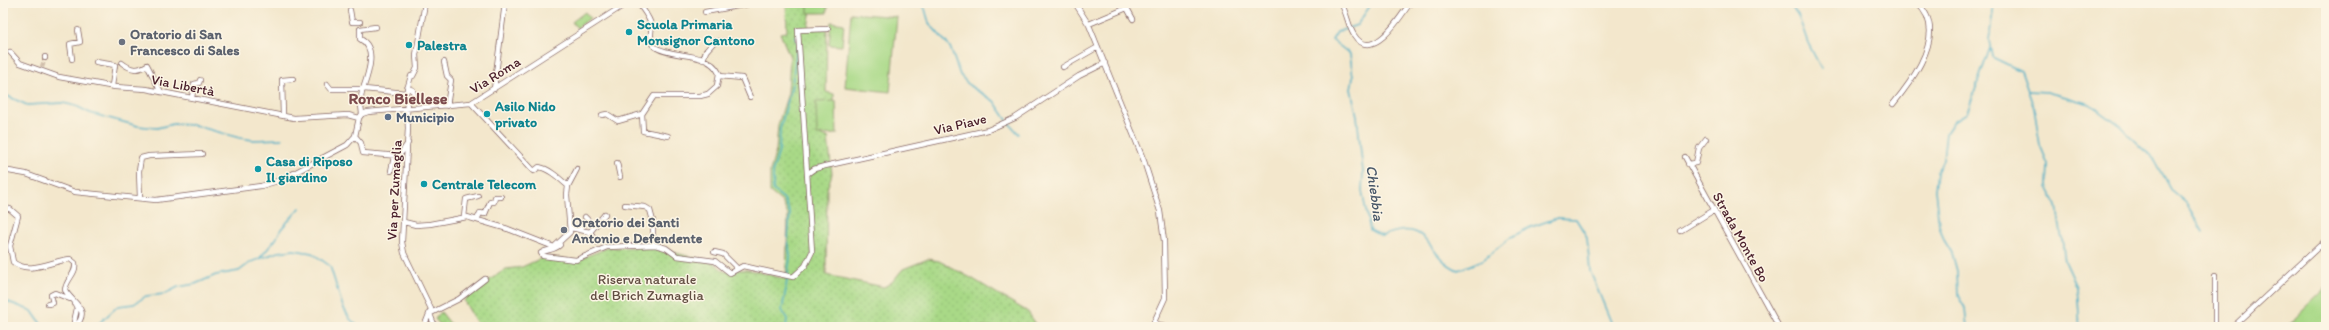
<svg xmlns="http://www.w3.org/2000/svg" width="2329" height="330" font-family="Itim,sans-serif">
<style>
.grass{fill:url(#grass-dots);stroke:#7a7c59}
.pitch{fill:#a9d987;stroke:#7a7c59}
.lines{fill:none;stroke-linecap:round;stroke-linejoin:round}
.stream{stroke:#47adc6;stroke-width:1.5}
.minor-tunnel{stroke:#d1bfac;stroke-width:4.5;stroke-dasharray:4.5 2;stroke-linecap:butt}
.minor-casing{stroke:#856563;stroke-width:6}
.minor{stroke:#fff;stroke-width:4.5}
.culture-dot{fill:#0f9aa8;stroke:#fcf5e5;stroke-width:1.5}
.worship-dot{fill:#6b7280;stroke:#fcf5e5;stroke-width:1.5}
.service-dot{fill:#5c6f8a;stroke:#fcf5e5;stroke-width:1.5}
.labels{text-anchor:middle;stroke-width:3;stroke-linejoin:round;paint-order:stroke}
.culture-label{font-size:14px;font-weight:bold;fill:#0d838f;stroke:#fcf5e5;text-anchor:start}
.worship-label{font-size:14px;font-weight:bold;fill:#5b616d;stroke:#fcf5e5;text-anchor:start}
.street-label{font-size:14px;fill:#4a1f2b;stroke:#fcf5e5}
.service-label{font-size:14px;font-weight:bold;fill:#4e5e75;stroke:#fcf5e5;text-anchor:start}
.park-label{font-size:14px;fill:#624e42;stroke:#fcf5e5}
.water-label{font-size:15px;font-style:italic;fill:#495869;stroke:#fcf5e5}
.quarter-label{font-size:16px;font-weight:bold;fill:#7c4b4d;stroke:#fcf5e5}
</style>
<defs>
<pattern id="grass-dots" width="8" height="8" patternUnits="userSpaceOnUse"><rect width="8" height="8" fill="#a9d987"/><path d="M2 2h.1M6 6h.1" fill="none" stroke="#93ba75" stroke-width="1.8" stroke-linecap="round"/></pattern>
</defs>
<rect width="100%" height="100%" fill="#fcf5e5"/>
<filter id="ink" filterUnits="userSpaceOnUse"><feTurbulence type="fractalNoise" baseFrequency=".025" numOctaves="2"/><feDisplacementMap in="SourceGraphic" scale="8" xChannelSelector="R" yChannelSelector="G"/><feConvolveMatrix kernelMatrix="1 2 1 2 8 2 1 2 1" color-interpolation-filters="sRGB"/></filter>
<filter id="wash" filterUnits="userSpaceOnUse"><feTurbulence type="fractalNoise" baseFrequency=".012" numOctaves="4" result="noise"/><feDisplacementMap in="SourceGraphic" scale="16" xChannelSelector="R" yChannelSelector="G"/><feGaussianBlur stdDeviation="0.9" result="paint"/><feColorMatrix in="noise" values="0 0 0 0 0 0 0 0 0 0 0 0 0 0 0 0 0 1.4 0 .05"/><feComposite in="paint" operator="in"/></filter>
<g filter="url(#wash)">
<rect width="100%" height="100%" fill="#f3e7cc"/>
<path class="grass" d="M786,3H812L808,28H827L826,92L834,94V109L822,115L821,136L828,137L832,174L827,189L826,275L884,287L892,282L903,269L928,259L939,261L973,279L1028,312L1038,327H479L464,301L470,293L506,269L522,267L544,257L575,261L607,248L654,247L714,263L725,272C752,266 761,274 786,279L788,215L782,202L770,192V171L776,151L778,125L788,93L790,57L780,33L787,32Z
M441,312L453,327H442L435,319Z"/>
<path class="pitch" d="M808,3H827V13H808Z
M585,12L590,18L577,28L572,22Z
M851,13L897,17L890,92L845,87Z
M831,22L844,24L842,46L829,45Z
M836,101L837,134L817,135L816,102Z
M2326,288V327H2286Z"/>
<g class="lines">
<path class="stream" d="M919,3L925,9L929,23L950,47L960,75L970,86L994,101L1007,120
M1372,3L1357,25L1337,32L1332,40L1350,54L1353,77L1351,89L1357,116L1363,172L1362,191L1370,230L1382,236C1433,216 1423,255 1458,270L1483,260L1511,237L1531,227L1557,218L1576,219L1587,237L1590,271L1613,327
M1788,3L1798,15L1808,43L1821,68
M1994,3L1989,40L1992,57L2021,71L2034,108L2040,145L2048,164L2047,187L2057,206L2065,261L2077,287L2080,327
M795,36L797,42
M2029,91L2047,92L2090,104L2120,126L2155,160L2172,191L2186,203L2203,232
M3,94L27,105L63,103L76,106L90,113L138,126L157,128L173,124L193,125L240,138L253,140L282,139
M1009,123L1019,134
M259,259L276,239L281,229L300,208
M786,287L790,257L788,239L790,213L784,199L773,190V170L779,151L780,129L792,85L797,47
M3,300L32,311L43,327
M95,327L118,306L134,304L146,296L165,294L178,287L195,284L216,275L239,271L251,262L278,252L294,250L312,253L330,266L343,307L350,319L359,327
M786,327L787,319L782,310L786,289
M1967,327L1965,308L1958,296L1957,271L1952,253L1944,240L1939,225L1935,190L1937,172L1943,159L1946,133L1954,121L1967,113L1990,48"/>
</g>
</g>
<g filter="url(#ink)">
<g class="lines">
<path class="minor-tunnel" d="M42,67L45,58"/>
<defs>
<path id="minor" d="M638,3C643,9 648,16 651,24C653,31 647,41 655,47C673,59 708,50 719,73L717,86L708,94L700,96H654L642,114L643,131L668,136
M1075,3L1089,25L1144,161L1160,211L1164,241L1165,298L1154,322L1156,324L1169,327
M1290,3L1295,5L1296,3
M1341,3C1347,13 1348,26 1354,35C1372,64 1401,16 1410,3
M350,10L352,22H360
M705,12L754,3
M1089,24L1127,8L1133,19
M10,52L20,63L59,77L115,87L146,89L294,118L348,115L359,118
M45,58V57
M72,59L70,44L80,42L78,30
M703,60L706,51L715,41H731
M96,62L115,65L112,86
M444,62L447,76L451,80L447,106
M122,63C131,70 138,71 147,65L161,92
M1063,67L1098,47
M719,76L742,78L750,97
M327,84L331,89H364L406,93
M407,88L413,90L414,96
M494,89L505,3
M192,98L194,84L199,83L200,80
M471,103L534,171L539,167C550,169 560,179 568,186
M1893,104C1913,80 1949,31 1917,3
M362,114C361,107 360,99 362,92C367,77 379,48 360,39V29L376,27
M602,115L607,114L618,121L642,114
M283,116L282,80L293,79
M359,118L362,114L368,112L471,103L627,3
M355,136L361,143L363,153L399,156L408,143
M1685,157L1779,327
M617,163L620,177
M1688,164L1696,163L1699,148L1706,139
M3,170L26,174L75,192L156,200L261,186L281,180L347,145L355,136L359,118
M391,171L394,157
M807,174L814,169L825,166L988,130L1015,118L1079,76L1105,63
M140,198L139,171L141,158L149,156L202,154
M625,205L645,207L650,210L653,221V245
M3,208L10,209L18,216L10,246L13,262C29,275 51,261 70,259L75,263C77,274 66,279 65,290C72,303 92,309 75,327
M464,217L466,199L478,196
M477,220L480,213L485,214L490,202H494L495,197H501
M404,222L416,225L430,224L467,217L508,229L554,247L570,232L567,195L568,186L577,169
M571,228L590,232L605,214
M580,229L588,220L585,217
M1680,231L1714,210
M590,232L597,242
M559,243L560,245C554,251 547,249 541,253L543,256L576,260L607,247L655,245L666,248L677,256L715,261L730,273L743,266L793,277L805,266L812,252L798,30L828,29
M714,252L723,254L737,268
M48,304L53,303L51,295L55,293L70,299
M431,313L459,299L485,279
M430,314L435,327
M73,327L77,308L75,304
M424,327L431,309L404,253L402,242L408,128L406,93L411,76H413L417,68L416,55L425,3
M2215,327V276
M2233,327L2326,240"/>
</defs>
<use href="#minor" class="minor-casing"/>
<use href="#minor" class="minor"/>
</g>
</g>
<g class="culture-dot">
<circle cx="629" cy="32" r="4"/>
<circle cx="409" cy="45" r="4"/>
<circle cx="487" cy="114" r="4"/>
<circle cx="258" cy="169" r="4"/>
<circle cx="424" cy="184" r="4"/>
</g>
<g class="worship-dot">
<circle cx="122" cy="42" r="4"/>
<circle cx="564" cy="230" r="4"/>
</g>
<circle class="service-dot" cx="388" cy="117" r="4"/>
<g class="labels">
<g class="culture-label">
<text x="637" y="29">Scuola Primaria<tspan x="637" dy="16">Monsignor Cantono</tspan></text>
<text x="417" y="50">Palestra</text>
<text x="495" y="111">Asilo Nido<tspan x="495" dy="16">privato</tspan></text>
<text x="266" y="166">Casa di Riposo<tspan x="266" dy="16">Il giardino</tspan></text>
<text x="432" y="189">Centrale Telecom</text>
</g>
<g class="worship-label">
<text x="130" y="39">Oratorio di San<tspan x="130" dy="16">Francesco di Sales</tspan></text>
<text x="572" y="227">Oratorio dei Santi<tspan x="572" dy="16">Antonio e Defendente</tspan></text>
</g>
<g class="street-label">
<text transform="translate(495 75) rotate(-32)" y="5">Via Roma</text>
<text transform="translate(183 85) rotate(11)" y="5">Via Libertà</text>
<text transform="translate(960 124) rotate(-13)" y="5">Via Piave</text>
<text transform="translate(394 190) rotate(-87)" y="5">Via per Zumaglia</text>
<text transform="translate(1741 237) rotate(61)" y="5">Strada Monte Bo</text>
</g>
<g class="service-label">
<text x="396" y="122">Municipio</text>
</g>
<g class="park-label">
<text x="647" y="284">Riserva naturale<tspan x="647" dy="16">del Brich Zumaglia</tspan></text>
</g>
<g class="water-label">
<text transform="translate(1375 193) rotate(82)" y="5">Chiebbia</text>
</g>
<g class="quarter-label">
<text x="398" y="104">Ronco Biellese</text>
</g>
</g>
<rect width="2329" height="330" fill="none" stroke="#fcf5e5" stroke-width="16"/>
</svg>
